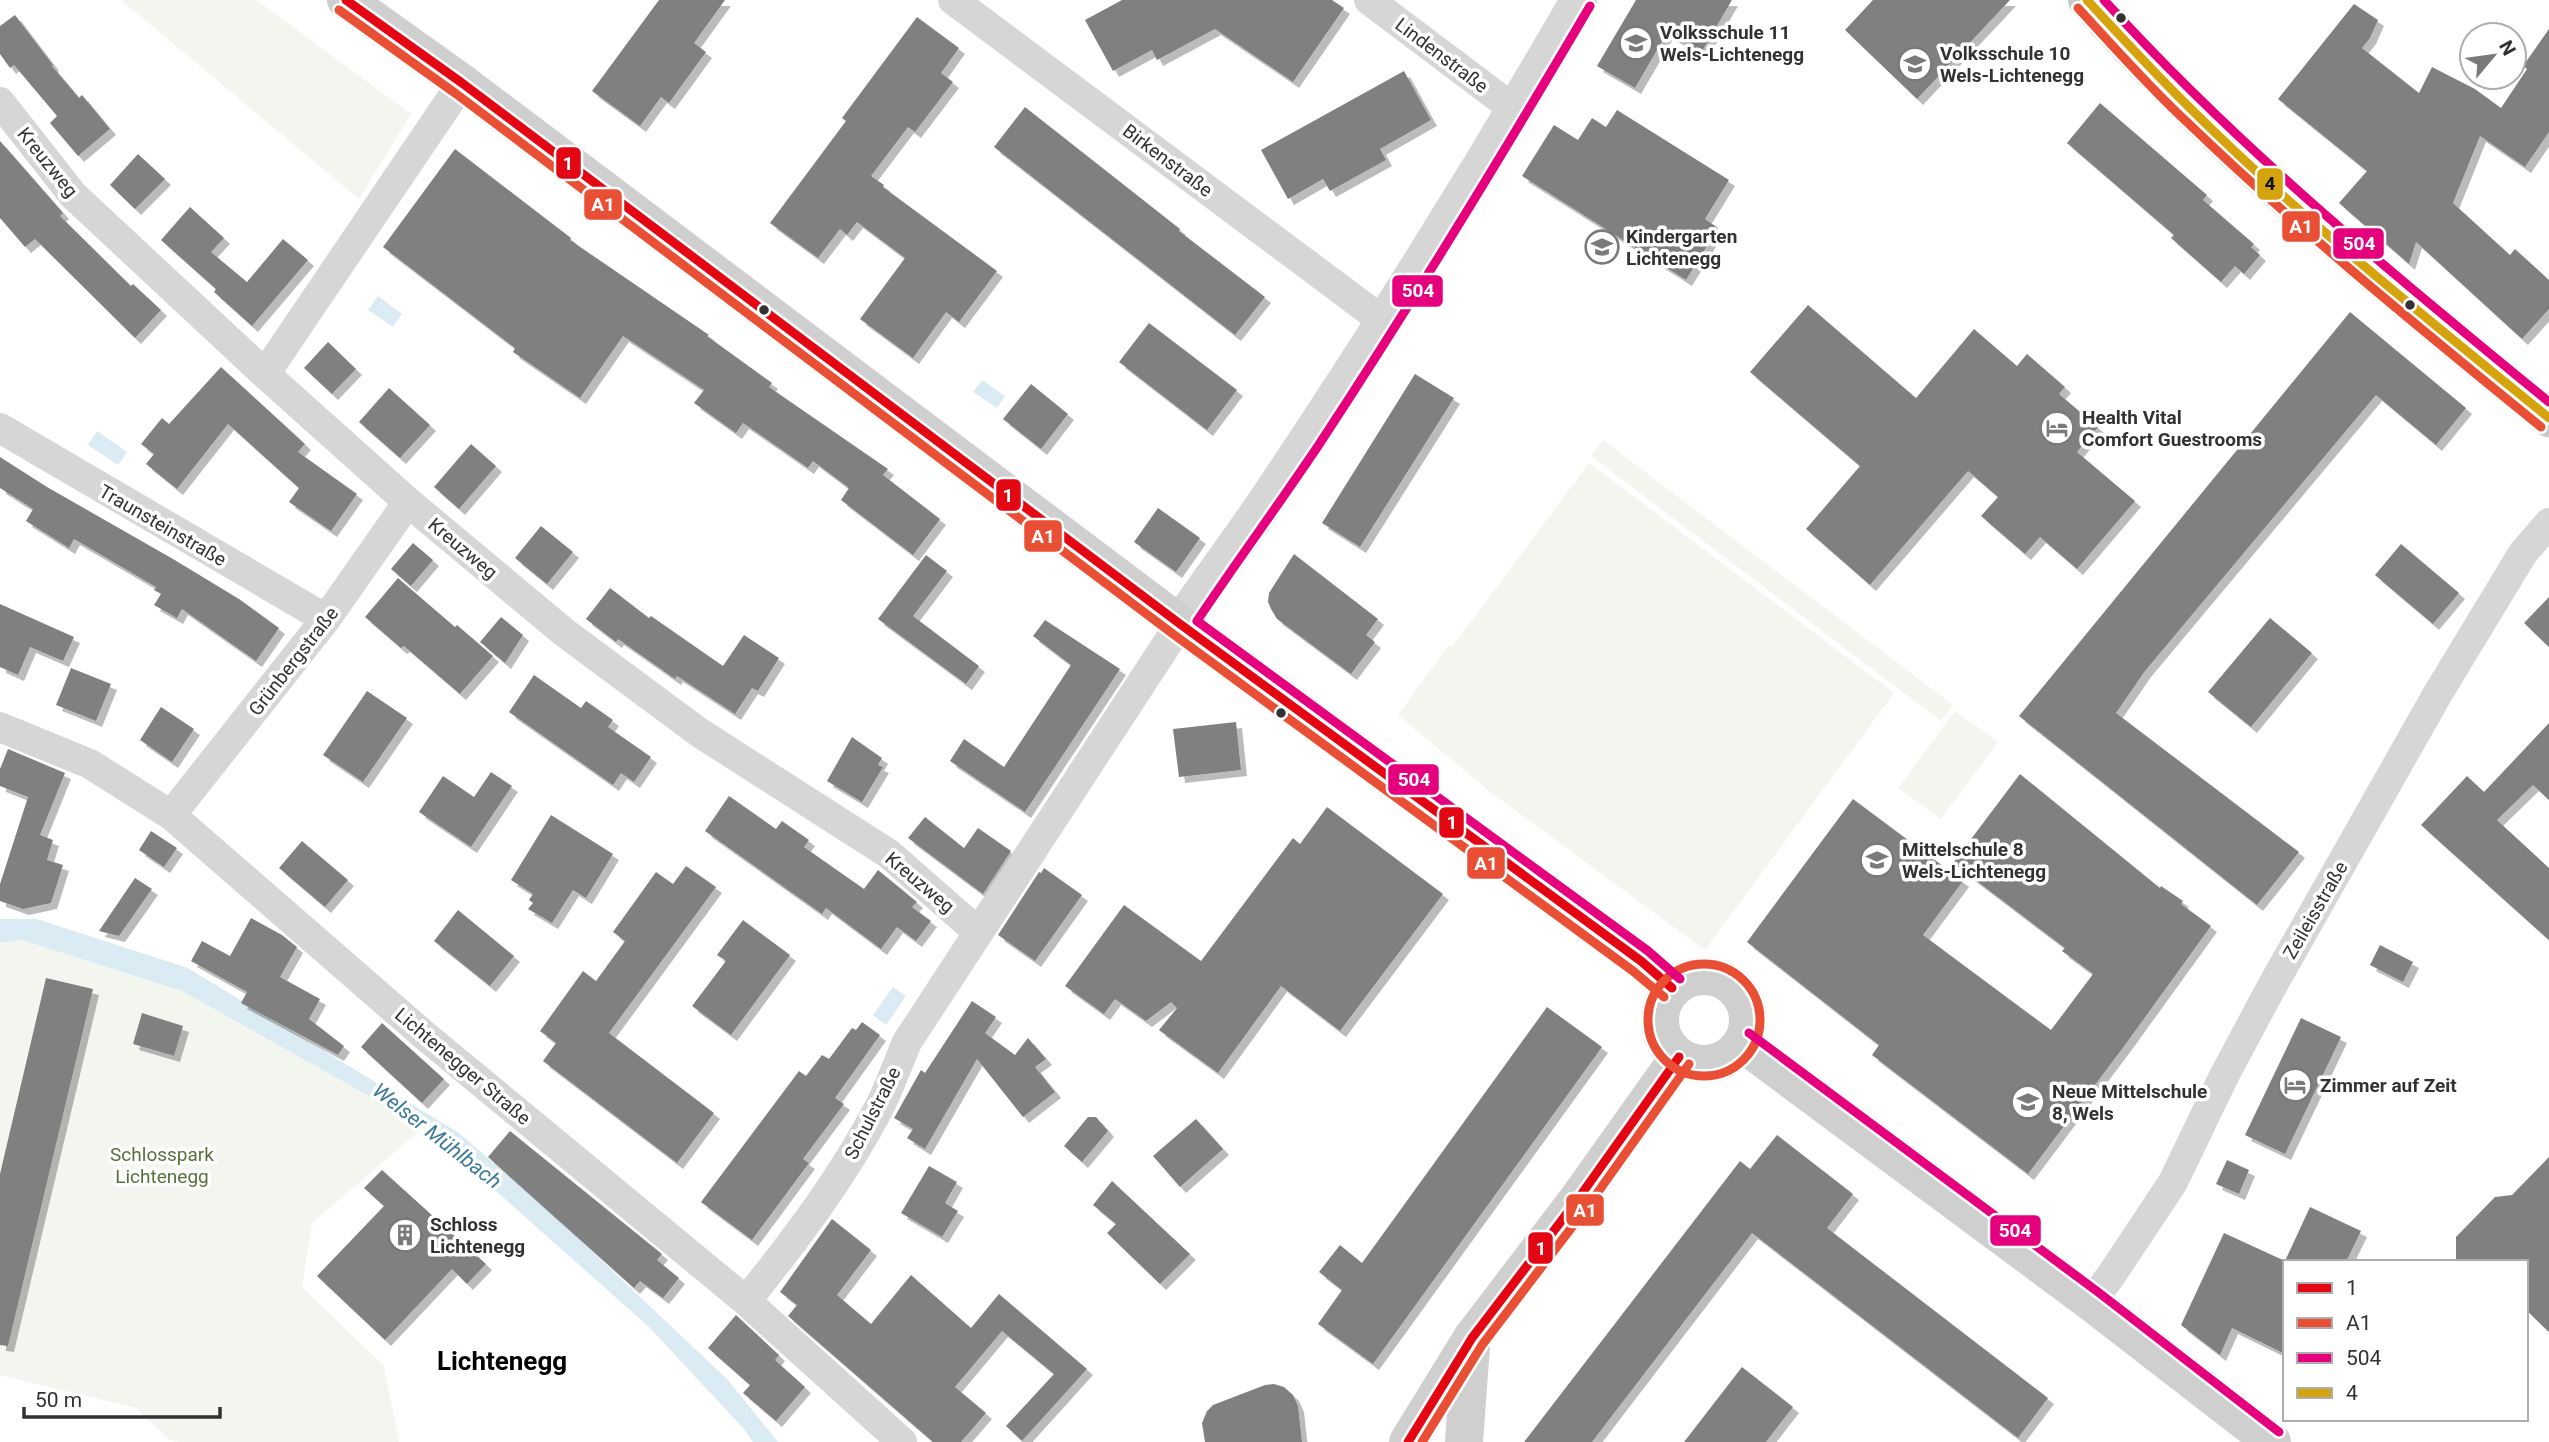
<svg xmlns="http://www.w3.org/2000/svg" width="2549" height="1442" font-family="Roboto,sans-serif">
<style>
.green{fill:#f3f6ee}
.water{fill:#dbebf4}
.building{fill:#808080;filter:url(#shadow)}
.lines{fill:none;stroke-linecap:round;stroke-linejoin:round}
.minor{stroke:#d6d6d6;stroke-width:30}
.tertiary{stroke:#d6d6d6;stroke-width:37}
.secondary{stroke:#cfcfcf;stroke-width:38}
.primary{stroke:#c9c9c9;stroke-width:38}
.bus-1-casing{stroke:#fff;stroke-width:14}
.bus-2-casing{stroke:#fff;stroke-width:14}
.bus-3-casing{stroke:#fff;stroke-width:14}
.bus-4-casing{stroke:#fff;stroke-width:14}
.bus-1{stroke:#e30613;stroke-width:9}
.bus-2{stroke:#e94f35;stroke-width:9}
.bus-3{stroke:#e5007d;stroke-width:9}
.bus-4{stroke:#d5a30e;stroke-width:9}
.bus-dot{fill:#323232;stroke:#fff;stroke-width:2.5}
.labels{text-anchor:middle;stroke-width:7;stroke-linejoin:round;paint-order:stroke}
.poi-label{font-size:19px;font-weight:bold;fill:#323232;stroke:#fff;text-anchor:start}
.street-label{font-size:19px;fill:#323232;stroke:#fff}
.park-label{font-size:19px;fill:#57713c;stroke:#fff}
.water-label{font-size:21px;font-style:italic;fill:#3a799a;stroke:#fff}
.district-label{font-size:26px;font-weight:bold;fill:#000;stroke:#fff}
.line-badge{stroke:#fff;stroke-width:2.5}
.badge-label{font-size:19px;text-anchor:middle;font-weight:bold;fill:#fff}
.pale-badge-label{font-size:19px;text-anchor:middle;font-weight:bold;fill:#111}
</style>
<defs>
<filter id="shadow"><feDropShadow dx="6" dy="6" stdDeviation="0" flood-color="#0004"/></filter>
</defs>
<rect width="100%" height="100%" fill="#fff"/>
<path class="green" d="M121,0H256L411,114L359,199Z
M1603,440L1953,705L1941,721L1591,456Z
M1589,463L1894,693L1705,950L1489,791L1398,715L1448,646L1452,647Z
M1955,711L1998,742L1941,819L1898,788Z
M22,940L182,991L424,1127L312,1223L302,1287L384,1366L399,1442H179L170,1440L136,1408L0,1375V943Z"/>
<path class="water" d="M378,296L402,314L393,327L368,310Z
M982,380L1005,396L997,408L973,392Z
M97,431L127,452L118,465L88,445Z
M0,919H37L188,968L459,1133L547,1209L728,1380L778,1442H753L744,1429L649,1327L424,1127L182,991L22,940L0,943Z
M893,987L906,996L886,1025L873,1015Z"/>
<path class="building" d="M659,0H725L694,43L706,52L669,103L661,97L640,126L592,91Z
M1122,0H1332L1344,8L1293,82L1215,29L1157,60L1152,50L1113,71L1085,20Z
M1636,0H1732L1701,53L1667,33L1635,88L1597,66Z
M1873,0H2010L1917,99L1845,30Z
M2354,4L2378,20L2370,38L2362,48L2419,93L2432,67L2475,89L2501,108L2527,69L2523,66L2549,29V132L2525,167L2480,136L2453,203L2510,255L2515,249L2549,280V309L2522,339L2416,242L2409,264L2339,203L2367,171L2278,99Z
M15,15L53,65L52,66L79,98L82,95L110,129L78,156L50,123L57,116L14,65L10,68L0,54V26Z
M917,17L959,48L941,73L953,82L915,132L908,127L871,176L884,185L883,187L997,271L959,322L946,312L913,358L860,319L905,258L857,222L847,235L840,229L818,258L770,223L846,121L842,118Z
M1404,71L1431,120L1380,149L1386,160L1330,191L1323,179L1288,199L1261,150Z
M2100,103L2207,195L2203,200L2254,244L2251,247L2260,255L2244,274L2235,266L2221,282L2171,238L2174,235L2067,143Z
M1025,107L1180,229L1179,231L1265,297L1235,335L994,147Z
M1617,110L1729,180L1705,219L1718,228L1686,280L1522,176L1554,125L1578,140L1592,118L1606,127Z
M0,141L63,213L60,216L131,286L133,284L161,310L135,338L35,239L25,247L0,218Z
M455,149L571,238L570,240L709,335L707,336L772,383L769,387L888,469L883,475L940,519L913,555L841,500L849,488L813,461L808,468L743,423L736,433L694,403L704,390L623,336L580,398L513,352L515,348L383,247Z
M138,154L165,179L135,209L110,185Z
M190,207L224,238L211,252L247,282L283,239L308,260L252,326L214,292L216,289L161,240Z
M1808,305L1916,398L1974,329L2017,366L2027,354L2065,387L2059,394L2098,427L2077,452L2135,501L2077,569L2040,537L2025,554L1981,516L1998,497L1968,471L1870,585L1806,529L1860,466L1750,372Z
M2350,312L2466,408L2436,445L2376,395L2145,671L2116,713L2299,852L2257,905L2019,716Z
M1149,323L1237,390L1207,430L1119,362Z
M328,342L356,369L332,394L304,368Z
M221,367L305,444L298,452L357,494L331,531L289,502L299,488L228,424L177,489L146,464L154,454L141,444L162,418L169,424Z
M1415,374L1454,398L1360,547L1322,523Z
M1031,384L1068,414L1041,449L1003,419Z
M389,388L430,425L400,458L359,422Z
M471,444L496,466L459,509L434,487Z
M0,457L47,487L173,559L239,599L279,628L256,661L182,609L177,618L154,605L161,594L154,590L156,587L74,539L69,548L26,521L33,509L0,488Z
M1158,508L1200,538L1176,572L1134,542Z
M541,526L573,552L547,584L515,558Z
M413,543L433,560L411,586L391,569Z
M2401,544L2459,593L2433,624L2375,575Z
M1294,554L1378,619L1366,635L1375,642L1351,674L1277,619L1271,609L1268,602L1269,593Z
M926,555L947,571L913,616L979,666L966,684L878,619Z
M398,578L455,627L457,625L493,656L460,694L404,646L401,648L365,617Z
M610,588L649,618L651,616L723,666L744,635L779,658L758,691L752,688L735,714L677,676L675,679L618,639L616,642L586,619Z
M2549,597V647L2524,623Z
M0,604L74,637L63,661L30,647L18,675L0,667Z
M501,617L523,635L505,663L480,642Z
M2270,618L2312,653L2251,727L2208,692Z
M1045,620L1120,669L1025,812L950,761L964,739L1004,767L1071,665L1033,636Z
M71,668L111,684L96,721L56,705Z
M534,675L581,708L586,701L613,720L608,727L651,757L634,782L621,773L613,785L509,712Z
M367,691L407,718L363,782L323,755Z
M161,707L194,729L172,762L140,740Z
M1236,722L1241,770L1179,777L1173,729Z
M2549,723V800L2533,785L2497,820L2549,868V940L2421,825L2467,776L2484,792Z
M852,737L882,758L878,765L883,767L862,802L827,781Z
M8,749L65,773L40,835L53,840L47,860L63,865L51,903L23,909L0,901V884L28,797L0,786V769Z
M491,772L512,786L471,847L419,812L443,776L474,797Z
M2020,774L2160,888L2161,886L2183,901L2181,904L2211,926L2125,1045L2028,1174L1872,1055L1879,1045L1747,942L1853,799L1963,881L1923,935L2051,1030L2093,974L2062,951L2065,948L1953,863Z
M729,796L776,829L782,821L809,840L804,847L864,889L878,870L917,902L912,907L931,921L916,941L897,927L881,949L826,908L822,914L705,831Z
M1327,807L1443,894L1340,1031L1281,986L1218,1073L1159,1030L1177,1008L1171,1002L1146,1021L1115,999L1104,1014L1065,986L1124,905L1201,961L1293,838L1300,844Z
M551,815L613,854L586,898L573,890L552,923L528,909L533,903L529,900L533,894L511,880Z
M925,817L964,848L978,828L1011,851L983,894L908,838Z
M151,831L177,848L164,867L139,850Z
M302,841L348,880L325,907L279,868Z
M686,866L716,887L609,1033L714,1113L677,1163L543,1061L556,1043L540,1031L583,971L596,981L625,941L613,932L656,872L673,884Z
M1044,868L1082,895L1035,961L998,935L1039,872L1041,873Z
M135,878L152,889L119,936L99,931Z
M458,910L514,956L490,986L434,941Z
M251,918L282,935L297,947L280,977L320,999L309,1019L344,1046L338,1055L241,1003L247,992L191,961L202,941L230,956Z
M743,920L790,955L731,1035L692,1006L726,961L717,955Z
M2380,945L2413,962L2403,982L2370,965Z
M46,978L93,989L8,1346L0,1345V1174Z
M972,1001L996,1017L985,1033L1015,1055L1028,1038L1046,1059L1035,1067L1055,1092L1023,1117L977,1059L925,1149L907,1138L913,1129L894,1118L921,1070L925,1073Z
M1547,1007L1602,1047L1373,1364L1318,1324L1342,1290L1319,1272L1340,1245L1362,1263Z
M142,1013L183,1026L174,1056L133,1044Z
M2301,1018L2341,1037L2285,1154L2245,1135Z
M862,1022L880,1035L835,1098L844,1104L803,1159L809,1163L752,1240L701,1202L799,1071L806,1076L822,1055L829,1059L852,1028L856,1030Z
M382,1023L444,1079L422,1103L361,1047Z
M1088,1117H1096L1108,1131L1082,1162L1064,1146Z
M1196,1119L1223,1149L1180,1187L1153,1156Z
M510,1131L662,1254L657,1260L679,1278L663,1298L640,1281L634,1288L488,1157Z
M1777,1135L1853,1194L1827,1228L2048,1398L2018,1438L1752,1233L1592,1442H1524L1740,1161L1750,1169Z
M2549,1157V1332L2526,1310V1262H2456V1237L2495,1197L2512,1195Z
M2227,1160L2249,1170L2239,1194L2216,1184Z
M929,1166L957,1182L945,1203L958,1211L942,1237L901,1213Z
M382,1170L486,1264L467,1284L452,1269L385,1340L317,1276L384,1206L364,1188Z
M1112,1181L1190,1254L1160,1284L1107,1233L1116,1224L1093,1205Z
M2310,1207L2361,1231L2346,1262H2285V1354L2232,1328L2220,1355L2181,1325L2224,1233L2285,1261Z
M832,1219L871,1250L837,1295L871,1324L911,1275L971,1328L999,1294L1087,1369L1022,1441L1006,1426L1054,1374L1002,1331L955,1387L986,1413L961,1442H933L788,1316L797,1305L780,1292Z
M736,1315L779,1355L775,1360L805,1387L776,1421L743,1393L750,1385L708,1348Z
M1742,1367L1793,1407L1766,1442H1684Z
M1274,1384L1284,1387L1293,1395L1298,1406L1302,1442H1205L1202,1423L1207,1411L1213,1405L1265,1385Z"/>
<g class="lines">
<path class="minor" d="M953,0L1383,321
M1369,0L1515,110
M0,102L73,195L265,374L408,502L565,633L700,733L889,854L978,932
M265,374L462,83
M0,428L326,619
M0,727L90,764L171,815L424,1035L746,1301L902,1442
M171,815L326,619L408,502
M746,1301C796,1239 843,1177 880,1106C890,1086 898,1063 907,1042L1180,624
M2091,1302L2110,1277L2173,1182L2224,1076L2271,988L2437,695L2523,553L2549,523"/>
<path class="tertiary" d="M1180,624C1209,580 1242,538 1271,494C1379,333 1482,168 1579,0"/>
<path class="secondary" d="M346,0L462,83L1180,624L1641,961L1672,988
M1660 1020a44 44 0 1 1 88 0a44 44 0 1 1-88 0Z
M1742,1043L2091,1302L2272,1442
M1408,1442L1472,1338L1578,1199L1679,1057
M1464,1442L1471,1346"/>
<path class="primary" d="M2087,0C2224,157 2389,286 2549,418"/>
<defs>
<path id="bus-1" d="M346,0L462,83L1180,624L1641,961L1672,988
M1408,1442L1472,1338L1578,1199L1679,1057"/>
<path id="bus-2" d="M2078,8C2114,47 2149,87 2188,123C2300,231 2421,329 2541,427
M339,10L455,93L1173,634L1633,971L1664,997
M1648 1020a56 56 0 1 1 112 0a56 56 0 1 1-112 0Z
M1422,1442L1482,1345L1588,1206L1689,1064"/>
<path id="bus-3" d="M2104,0C2239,149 2394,275 2549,402
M1590,6C1503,154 1414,300 1320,443C1280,503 1237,561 1197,621L1648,951L1680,979
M1749,1033L2098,1292L2279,1432"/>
<path id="bus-4" d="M2087,0C2122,38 2157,76 2194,112C2305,222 2428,319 2549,418"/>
</defs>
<use href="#bus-1" class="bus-1-casing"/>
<use href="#bus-2" class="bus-2-casing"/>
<use href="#bus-3" class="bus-3-casing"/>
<use href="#bus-4" class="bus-4-casing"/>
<use href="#bus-1" class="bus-1"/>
<use href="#bus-2" class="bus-2"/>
<use href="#bus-3" class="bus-3"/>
<use href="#bus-4" class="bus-4"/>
</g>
<defs>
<symbol id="school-ring" viewBox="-11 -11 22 22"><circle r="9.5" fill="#fff" stroke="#7a7a7a" stroke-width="1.5"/><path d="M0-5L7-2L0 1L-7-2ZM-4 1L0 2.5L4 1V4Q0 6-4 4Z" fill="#7a7a7a"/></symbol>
<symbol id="hotel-ring" viewBox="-11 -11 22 22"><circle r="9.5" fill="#fff" stroke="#7a7a7a" stroke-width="1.5"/><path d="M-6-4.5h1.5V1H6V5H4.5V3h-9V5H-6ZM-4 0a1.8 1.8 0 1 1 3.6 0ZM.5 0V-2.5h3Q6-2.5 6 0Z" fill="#7a7a7a"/></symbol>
<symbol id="building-ring" viewBox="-11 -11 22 22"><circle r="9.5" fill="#fff" stroke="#7a7a7a" stroke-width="1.5"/><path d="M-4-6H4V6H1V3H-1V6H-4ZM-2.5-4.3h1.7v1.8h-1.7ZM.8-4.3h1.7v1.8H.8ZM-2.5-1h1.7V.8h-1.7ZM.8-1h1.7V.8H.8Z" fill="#7a7a7a"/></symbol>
</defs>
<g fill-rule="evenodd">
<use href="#school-ring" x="1617" y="24" width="38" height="38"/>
<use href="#school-ring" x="1896" y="45" width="38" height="38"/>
<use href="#school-ring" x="1583" y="228" width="38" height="38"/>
<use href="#hotel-ring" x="2038" y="409" width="38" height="38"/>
<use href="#school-ring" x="1858" y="841" width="38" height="38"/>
<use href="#hotel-ring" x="2276" y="1066" width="38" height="38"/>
<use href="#school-ring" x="2009" y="1083" width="38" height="38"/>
<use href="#building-ring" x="386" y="1216" width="38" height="38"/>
</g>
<g class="bus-dot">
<circle cx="2121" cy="18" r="6"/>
<circle cx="2410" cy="305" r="6"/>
<circle cx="764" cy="310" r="6"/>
<circle cx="1281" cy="713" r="6"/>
</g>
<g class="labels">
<g class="poi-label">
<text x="1660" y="39">Volksschule 11<tspan x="1660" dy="22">Wels-Lichtenegg</tspan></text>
<text x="1940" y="60">Volksschule 10<tspan x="1940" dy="22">Wels-Lichtenegg</tspan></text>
<text x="1626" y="243">Kindergarten<tspan x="1626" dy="22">Lichtenegg</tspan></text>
<text x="2082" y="424">Health Vital<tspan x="2082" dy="22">Comfort Guestrooms</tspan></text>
<text x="1902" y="856">Mittelschule 8<tspan x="1902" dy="22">Wels-Lichtenegg</tspan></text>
<text x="2320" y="1092">Zimmer auf Zeit</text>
<text x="2052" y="1098">Neue Mittelschule<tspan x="2052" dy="22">8, Wels</tspan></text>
<text x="430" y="1231">Schloss<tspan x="430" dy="22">Lichtenegg</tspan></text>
</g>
<g class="street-label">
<text transform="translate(1442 55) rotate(37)" y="7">Lindenstraße</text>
<text transform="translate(1168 160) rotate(37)" y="7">Birkenstraße</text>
<text transform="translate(48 162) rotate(51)" y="7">Kreuzweg</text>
<text transform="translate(163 525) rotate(30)" y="7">Traunsteinstraße</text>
<text transform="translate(463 548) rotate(40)" y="7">Kreuzweg</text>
<text transform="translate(293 661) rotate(-52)" y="7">Grünbergstraße</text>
<text transform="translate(920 882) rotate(40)" y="7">Kreuzweg</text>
<text transform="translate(2315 910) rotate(-60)" y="7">Zeileisstraße</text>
<text transform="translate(463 1066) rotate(40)" y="7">Lichtenegger Straße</text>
<text transform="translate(872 1113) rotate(-63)" y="7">Schulstraße</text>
</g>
<g class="park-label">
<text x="162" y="1161">Schlosspark<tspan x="162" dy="22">Lichtenegg</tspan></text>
</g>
<g class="water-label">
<text transform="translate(437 1136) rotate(38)" y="7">Welser Mühlbach</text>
</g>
<g class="district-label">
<text x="502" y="1370">Lichtenegg</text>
</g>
</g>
<g class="line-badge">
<rect x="555" y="146" width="27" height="34" rx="7" fill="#e30613"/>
<rect x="2256" y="167" width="28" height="34" rx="7" fill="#d5a30e"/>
<rect x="583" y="188" width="40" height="33" rx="7" fill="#e94f35"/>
<rect x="2281" y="210" width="40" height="33" rx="7" fill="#e94f35"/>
<rect x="2332" y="227" width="53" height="33" rx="7" fill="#e5007d"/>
<rect x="1391" y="274" width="53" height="34" rx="7" fill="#e5007d"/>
<rect x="995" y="478" width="27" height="34" rx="7" fill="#e30613"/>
<rect x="1023" y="519" width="40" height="34" rx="7" fill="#e94f35"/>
<rect x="1387" y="763" width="53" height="33" rx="7" fill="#e5007d"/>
<rect x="1438" y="806" width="27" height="33" rx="7" fill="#e30613"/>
<rect x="1466" y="846" width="40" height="34" rx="7" fill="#e94f35"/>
<rect x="1565" y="1193" width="40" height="34" rx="7" fill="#e94f35"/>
<rect x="1989" y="1214" width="53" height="33" rx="7" fill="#e5007d"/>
<rect x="1527" y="1231" width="27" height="34" rx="7" fill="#e30613"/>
</g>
<g class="badge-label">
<text x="568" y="170">1</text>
<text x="603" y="211">A1</text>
<text x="2301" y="233">A1</text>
<text x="2359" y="250">504</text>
<text x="1418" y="297">504</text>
<text x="1008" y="502">1</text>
<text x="1043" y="543">A1</text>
<text x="1414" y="786">504</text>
<text x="1452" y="829">1</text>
<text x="1486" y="870">A1</text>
<text x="1585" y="1217">A1</text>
<text x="2015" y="1237">504</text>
<text x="1541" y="1255">1</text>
</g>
<g class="pale-badge-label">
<text x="2270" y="190">4</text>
</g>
<rect x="2283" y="1260" width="245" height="161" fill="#ffffff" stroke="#adadad" stroke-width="2"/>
<rect x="2297" y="1283" width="35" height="10" fill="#e30613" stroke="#adadad" stroke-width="2"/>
<text x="2346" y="1295" font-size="21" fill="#323232">1</text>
<rect x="2297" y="1318" width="35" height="10" fill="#e94f35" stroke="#adadad" stroke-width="2"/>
<text x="2346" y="1330" font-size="21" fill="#323232">A1</text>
<rect x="2297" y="1353" width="35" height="10" fill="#e5007d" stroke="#adadad" stroke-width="2"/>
<text x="2346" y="1365" font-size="21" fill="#323232">504</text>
<rect x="2297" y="1388" width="35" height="10" fill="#d5a30e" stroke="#adadad" stroke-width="2"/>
<text x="2346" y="1400" font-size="21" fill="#323232">4</text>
<g transform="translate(2493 56) rotate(61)"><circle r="33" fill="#ffffff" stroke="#adadad" stroke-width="2"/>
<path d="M0-5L12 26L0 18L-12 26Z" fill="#7a7a7a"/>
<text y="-10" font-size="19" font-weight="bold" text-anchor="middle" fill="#323232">N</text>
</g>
<path d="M24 1407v10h196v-10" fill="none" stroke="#323232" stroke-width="3.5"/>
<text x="35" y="1407" font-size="21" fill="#323232" stroke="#ffffff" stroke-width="5" paint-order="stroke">50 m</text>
</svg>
